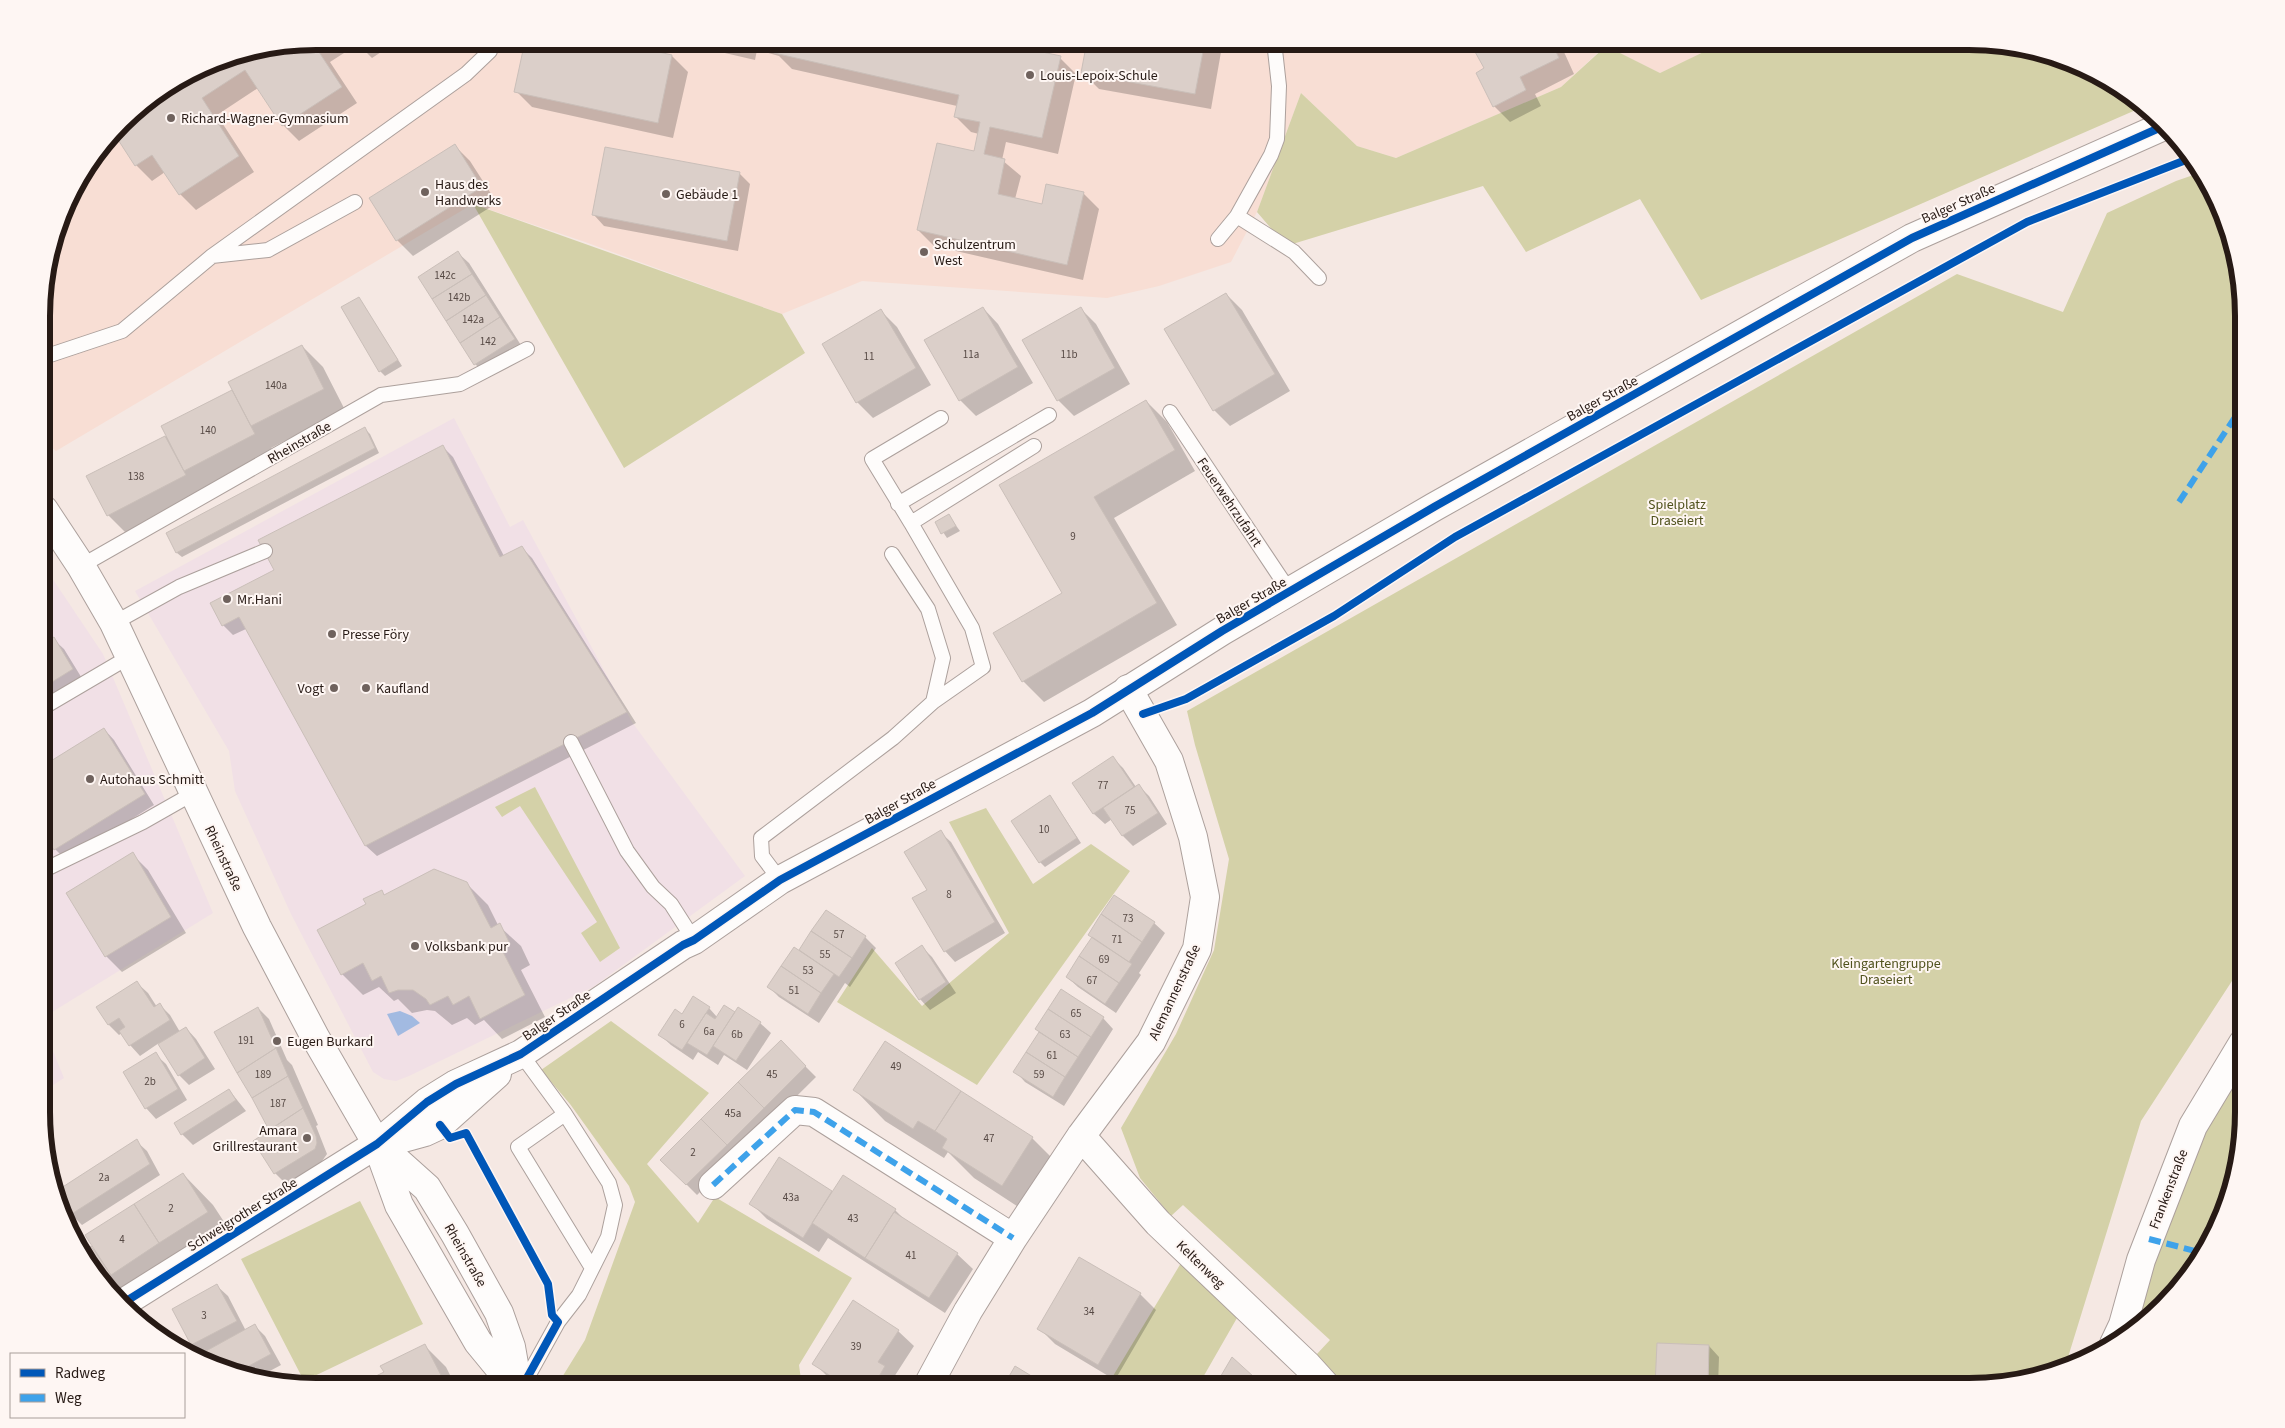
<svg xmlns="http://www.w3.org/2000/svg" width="2285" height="1428" font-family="'Source Sans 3',sans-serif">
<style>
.commercial{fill:#f1e0e6}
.built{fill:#f8ded4}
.green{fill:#d4d1a8}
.water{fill:#a2bae1}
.shadow{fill:#0003}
.building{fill:#dbcfc9;stroke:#cabfb9}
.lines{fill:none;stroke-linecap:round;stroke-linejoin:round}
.service-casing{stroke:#aca09c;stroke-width:16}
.minor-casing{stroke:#aca09c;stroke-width:30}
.tertiary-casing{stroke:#aca09c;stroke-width:30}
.service{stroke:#fefcfb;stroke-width:14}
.minor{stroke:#fefcfb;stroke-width:28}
.tertiary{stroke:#fefcfb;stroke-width:28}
.quiet{stroke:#3ea2ea;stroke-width:6;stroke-dasharray:12 6;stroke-linecap:butt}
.cycleway-casing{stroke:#fef6f3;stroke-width:11}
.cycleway{stroke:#0057b8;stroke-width:8}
.poi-dot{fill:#6f625d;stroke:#fef6f3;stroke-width:2}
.labels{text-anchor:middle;stroke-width:4;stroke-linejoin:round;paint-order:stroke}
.number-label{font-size:11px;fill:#574a45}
.poi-label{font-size:14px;fill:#271a15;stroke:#fef6f3;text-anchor:start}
.street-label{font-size:14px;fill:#271a15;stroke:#fef6f3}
.park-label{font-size:14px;fill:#50521d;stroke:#fef6f3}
.rim{fill:none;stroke:#271a15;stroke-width:6}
</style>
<rect width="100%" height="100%" fill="#f5e8e3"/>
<path class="commercial" d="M454,418L510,527L523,520L632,722L745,876L593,987L409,1076L396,1081L384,1079L373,1072L291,914L235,791L229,751L135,591Z
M44,566L103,654L213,913L44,1017Z
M44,1029L64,1078L44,1091Z"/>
<path class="built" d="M316,41H1720L1717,46L1660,73L1605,46L1561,87L1396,158L1357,146L1301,93L1257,212L1231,262L1159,286L1107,298L862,281L782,314L585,242L473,204L56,451L44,441V280L70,194L134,110L211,62Z"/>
<path class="green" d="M1720,41H1970L2057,56L2122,87L2145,106L1701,300L1640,199L1526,252L1483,186L1286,246L1257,212L1301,93L1357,146L1396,158L1561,87L1606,46L1660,73L1716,46Z
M2202,172L2207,178L2234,244L2243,298V964L2141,1121L2065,1367L2041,1377L1987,1386H1343L1316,1355L1330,1340L1183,1205L1171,1216L1140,1178L1121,1128L1176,1034L1214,950L1229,859L1195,745L1187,711L1957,274L2063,312L2107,213L2176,181Z
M473,204L782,314L805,353L624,468Z
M535,787L620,948L600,962L581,933L597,922L520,806L502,817L495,807Z
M986,808L1033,884L1091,844L1130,871L977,1085L837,1002L872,948L922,1006L1009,933L949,822Z
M611,1021L709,1093L647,1164L698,1223L715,1197L852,1278L799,1365L802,1387H556L585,1340L635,1202L629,1186L570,1104L541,1070Z
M2243,1046V1130L2229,1200L2198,1265L2163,1307L2115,1343L2141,1260Z
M360,1201L423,1324L304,1381L241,1259Z
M1181,1263L1237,1318L1198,1386H1107Z"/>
<path class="water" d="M400,1011L412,1016L420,1023L398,1036L387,1014Z"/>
<path class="shadow" d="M316,41H398L372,58L358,44L330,62L357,103L299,141L283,125L258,88L217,115L254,172L196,210L180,194L165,172L152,181L136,165L115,134L134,110L211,62Z
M673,41H1040L1037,53L1060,58L1076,74L1058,154L1006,142L1002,160L1021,176L1015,199L1043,206L1083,193L1099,209L1083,280L934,246L918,230L974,153L979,134L971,132L955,116L957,106L792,69L779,56L757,50L755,60Z
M1088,41H1210L1221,52L1211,109L1099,89L1083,73Z
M1470,41H1559L1574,74L1535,94L1541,106L1510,122L1494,106L1486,69Z
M672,56L688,72L673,138L532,107L516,91Z
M454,145L470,161L497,203L413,256L397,240Z
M739,173L750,184L738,251L604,226L594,215Z
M458,253L469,263L524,350L486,374L475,364Z
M1226,294L1242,310L1290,391L1230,426L1214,410L1166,330Z
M359,298L402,366L385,376L380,371Z
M983,308L998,324L1033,383L976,416L960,400Z
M1080,308L1096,324L1130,384L1074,416L1058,400Z
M881,311L897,327L931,385L873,418L857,402L823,345Z
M302,346L323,367L345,410L271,448L275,455L129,536L108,515L88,476L167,436L162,427L234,390Z
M1146,401L1167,422L1195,471L1114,518L1177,625L1044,702L1023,681L1063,593L1001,485Z
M365,429L370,434L379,453L182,557L177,553L167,534Z
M443,447L453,457L504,556L521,547L532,558L636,723L377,856L366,846L246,629L233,635L223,625L276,571Z
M949,516L960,531L947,538L937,523Z
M53,639L64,649L83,680L44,704V641L45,644Z
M104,729L114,740L154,805L66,860L55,849L44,831V759L48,763Z
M1113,758L1123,768L1136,787L1139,786L1149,796L1167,824L1133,846L1123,836L1112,819L1105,824L1094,814L1074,783Z
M1054,802L1081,843L1045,867L1040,862Z
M940,832L951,842L1005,933L955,962L945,951L928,890Z
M132,854L148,870L186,933L122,972L106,956Z
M466,883L488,905L498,925L521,946L530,965L521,970L545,1017L502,1039L484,1020L475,1025L467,1018L452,1025L435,1011L427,1010L412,1013L398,999L394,1001L379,987L363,995L342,974L368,905L381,892L385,896Z
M826,912L865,937L876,948L850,987L845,983L819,1023L779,997L769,987L799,952Z
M1154,923L1165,933L1139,973L1141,975L1116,1013L1078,987L1067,977Z
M922,947L932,957L956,993L930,1010L920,999Z
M137,983L148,993L157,1007L160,1005L170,1015L180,1032L186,1028L196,1039L215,1069L189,1085L179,1075L159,1043L140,1056L130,1045L122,1033L119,1035L109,1025L98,1007Z
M258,1008L269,1019L287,1060L292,1065L318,1125L316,1126L327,1154L320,1164L286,1184L275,1173L255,1141L272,1130Z
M709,1008L717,1017L735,1013L739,1008L760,1023L771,1033L747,1070L724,1055L718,1065L698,1052L693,1060L671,1045L660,1035L682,1015Z
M1103,1018L1113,1029L1064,1106L1025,1082L1015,1071L1040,1032L1036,1029Z
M781,1042L816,1077L697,1195L662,1160Z
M885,1043L1032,1138L1063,1169L1032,1216L974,1178L948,1152L944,1158L885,1121L855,1090Z
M155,1054L166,1064L187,1100L156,1119L146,1108L124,1073Z
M229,1090L246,1111L193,1145L182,1134Z
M136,1141L147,1151L160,1175L82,1225L69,1212L75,1223L70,1226L58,1192Z
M779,1159L833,1193L895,1210L907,1222L957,1254L973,1269L945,1313L828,1238L819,1252L767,1219L751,1203Z
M183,1174L213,1205L238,1243L115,1298L81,1254L91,1247L95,1251Z
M217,1286L228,1296L246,1331L255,1326L265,1336L281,1365L255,1379L244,1377L198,1356L202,1354L192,1344Z
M1140,1294L1156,1310L1115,1380L1055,1344L1039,1328Z
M898,1331L914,1346L894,1377L901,1383L898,1387H841L830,1379L814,1363Z
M1658,1344L1709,1346L1719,1357L1718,1386H1656Z
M425,1346L446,1367L456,1387H357L385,1373Z
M1232,1359L1262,1386H1216Z"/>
<path class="building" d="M316,41H323L315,46L342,87L282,126L245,70L202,98L239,156L179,195L152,155L135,166L115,135L134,110L211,62Z
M525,41H610L672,55L658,123L514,92Z
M724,41H740L739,45Z
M767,41H1021L1019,47L1061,56L1042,138L990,127L984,154L1005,159L998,194L1042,204L1046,184L1084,192L1067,265L917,230L937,143L974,151L980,122L954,117L959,95L774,53L776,44Z
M1087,41H1205L1195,94L1081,73Z
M1469,41H1551L1559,58L1520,77L1526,90L1493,107L1476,73L1484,68Z
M455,144L482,187L396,241L369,198Z
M605,147L740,172L727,241L592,215Z
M458,251L472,274L432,299L418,277Z
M472,274L486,295L446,321L432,299Z
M1226,293L1275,374L1213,411L1164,329Z
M486,295L500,317L460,343L446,321Z
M359,297L398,360L379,372L341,307Z
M983,307L1018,367L959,401L924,340Z
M1081,307L1115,368L1057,401L1022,340Z
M881,309L916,368L856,403L822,344Z
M500,317L515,339L474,365L460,343Z
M302,345L324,389L251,426L228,382Z
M232,390L255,434L184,471L161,426Z
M1146,400L1175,450L1094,497L1157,603L1022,682L993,633L1062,593L999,485Z
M365,427L375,448L176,553L166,533Z
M165,436L186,475L107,516L86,476Z
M443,445L500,557L522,546L627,712L365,846L239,617L222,626L210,603L274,570L258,540Z
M949,514L956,526L941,534L935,522Z
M54,637L73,669L44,687V643Z
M104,728L145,794L54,850L44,833V760L46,764Z
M1113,756L1134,787L1093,814L1072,783Z
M1139,784L1158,813L1122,836L1103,808Z
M1050,795L1077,838L1039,863L1011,821Z
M941,830L995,922L944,952L912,898L927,890L904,852Z
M133,852L171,917L105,957L66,893Z
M434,869L467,882L491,928L500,923L510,944L501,948L525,995L480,1019L469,996L453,1005L448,996L430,1005L426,999L413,990H398L389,993L381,976L372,981L363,963L341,975L317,930L366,904L363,899L382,890L384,895Z
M1114,895L1155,922L1142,942L1101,914Z
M826,910L866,936L852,958L811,931Z
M1101,914L1142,942L1129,962L1088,935Z
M811,931L852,958L839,977L799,950Z
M1092,937L1132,964L1119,983L1079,956Z
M922,945L946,982L919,1000L895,963Z
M794,947L834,974L821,993L781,966Z
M1079,956L1119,983L1105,1004L1066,977Z
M781,966L821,993L808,1014L767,987Z
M137,981L154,1007L160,1003L170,1020L129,1046L119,1031L125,1027L119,1018L108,1025L96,1007Z
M1061,989L1104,1017L1091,1037L1048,1009Z
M693,996L710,1007L682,1050L658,1035L675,1009L682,1014Z
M724,1005L735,1012L707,1055L687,1043L706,1013L715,1019Z
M258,1007L276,1048L237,1073L214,1032Z
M738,1007L761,1022L736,1061L713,1046Z
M1048,1009L1091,1037L1078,1057L1035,1029Z
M186,1027L205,1058L178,1076L158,1044Z
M1039,1032L1078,1057L1065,1077L1026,1052Z
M781,1040L806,1066L764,1108L738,1082Z
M885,1041L961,1091L935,1131L918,1121L913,1129L853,1090Z
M276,1048L288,1076L252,1098L237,1073Z
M156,1052L178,1089L145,1109L123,1072Z
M1026,1052L1065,1077L1053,1097L1013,1072Z
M288,1076L303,1108L269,1130L252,1098Z
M738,1082L764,1108L727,1145L701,1119Z
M229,1089L236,1100L181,1135L174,1123Z
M961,1091L1033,1137L1002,1186L942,1148L947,1139L935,1131Z
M303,1108L316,1136L317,1143L315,1149L274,1174L253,1141Z
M701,1119L727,1145L686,1185L660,1160Z
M137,1139L150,1164L70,1215L62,1202L58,1190Z
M779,1157L832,1191L803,1238L749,1204Z
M183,1173L208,1212L159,1243L134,1204Z
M843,1175L896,1209L865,1258L812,1223Z
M62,1202L70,1215L71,1218L68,1220Z
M134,1204L159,1243L111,1275L85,1235Z
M894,1212L958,1253L929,1298L865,1258Z
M91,1246L111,1275L102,1281L80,1253Z
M1079,1257L1141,1293L1098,1365L1037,1329Z
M217,1284L237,1321L191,1345L172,1309Z
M853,1300L899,1330L878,1362L885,1366L873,1387H848L812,1364Z
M255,1324L271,1354L236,1373L197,1356Z
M1657,1343L1709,1345L1708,1386H1655Z
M425,1344L446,1385L354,1387L384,1372L380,1366Z
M1232,1357L1254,1377L1264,1386H1215Z
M1015,1366L1048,1386L1003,1387Z"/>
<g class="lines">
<defs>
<path id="service" d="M1237,216L1294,252L1319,278
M1218,239L1237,216L1271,155L1277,139L1279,86L1274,41
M212,256L466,74L490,51L492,41
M44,357L122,331L212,256L268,250L355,202
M1170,412L1290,592
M898,504L1049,415
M911,523L872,459L941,418
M81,566L381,395L460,384L527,349
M114,623L179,587L265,551
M933,702L983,667L972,628L911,523L1034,446
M44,707L129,657
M571,742L627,851L653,887L671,904L694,940
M44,870L143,822L194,793
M780,880L762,856L761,838L893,738L933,702L943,658L928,609L892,554
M521,1054L565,1114L609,1183L615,1205L608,1237L579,1295L558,1322L522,1387
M565,1114L518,1147L592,1268"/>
<path id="minor" d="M1081,1136L1158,1223L1307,1365L1326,1386
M713,1185L795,1110L814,1112L1013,1238
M120,1305L377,1144
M2114,1344L2123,1325L2141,1260L2193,1126L2243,1043
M927,1387L968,1311L1013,1238L1081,1136L1151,1042L1197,949L1205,897L1193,837L1169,761L1128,689"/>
<path id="tertiary" d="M44,510L81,566L114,623L257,927L315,1037L377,1144L399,1205L478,1342L515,1387
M385,1143L425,1132L440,1125L497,1074
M377,1144L427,1102L456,1084L521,1054L683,945L694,940L780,880L1092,713L1222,631L1434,507L1912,238L2166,125
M379,1145L427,1188L455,1234L499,1313L511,1347L518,1387"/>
</defs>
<use href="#service" class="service-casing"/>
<use href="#minor" class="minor-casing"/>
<use href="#tertiary" class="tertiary-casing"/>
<use href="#service" class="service"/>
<use href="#minor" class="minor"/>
<use href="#tertiary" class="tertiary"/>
<path class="quiet" d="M2179,502L2243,405
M713,1185L795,1110L814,1112L1013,1238
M2149,1239L2203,1253"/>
<defs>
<path id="cycleway" d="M1143,714L1186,699L1334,616L1455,537L2027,222L2191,158
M440,1125L450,1138L466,1133L548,1284L552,1315L558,1322L522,1387
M120,1305L377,1144L427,1102L456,1084L521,1054L683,945L694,940L780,880L1092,713L1222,631L1434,507L1912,238L2166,125"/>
</defs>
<use href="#cycleway" class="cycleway-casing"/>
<use href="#cycleway" class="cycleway"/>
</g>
<g class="poi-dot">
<circle cx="1030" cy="75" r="5"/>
<circle cx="171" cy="118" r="5"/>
<circle cx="425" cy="192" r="5"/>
<circle cx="666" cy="194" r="5"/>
<circle cx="924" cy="252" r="5"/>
<circle cx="227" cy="599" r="5"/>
<circle cx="332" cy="634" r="5"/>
<circle cx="334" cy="688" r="5"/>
<circle cx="366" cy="688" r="5"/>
<circle cx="90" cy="779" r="5"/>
<circle cx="415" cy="946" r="5"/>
<circle cx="277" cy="1041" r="5"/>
<circle cx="307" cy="1138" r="5"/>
</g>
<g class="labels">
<g class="number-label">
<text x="445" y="279">142c</text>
<text x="459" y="301">142b</text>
<text x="473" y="323">142a</text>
<text x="488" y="345">142</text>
<text x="971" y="358">11a</text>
<text x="1069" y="358">11b</text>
<text x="869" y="360">11</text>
<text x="276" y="389">140a</text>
<text x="208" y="434">140</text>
<text x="136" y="480">138</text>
<text x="1073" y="540">9</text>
<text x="1103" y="789">77</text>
<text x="1130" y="814">75</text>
<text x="1044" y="833">10</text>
<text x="949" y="898">8</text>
<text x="1128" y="922">73</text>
<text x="839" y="938">57</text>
<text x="1117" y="943">71</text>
<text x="825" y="958">55</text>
<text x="1104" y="963">69</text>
<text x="808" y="974">53</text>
<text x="1092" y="984">67</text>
<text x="794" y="994">51</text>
<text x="1076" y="1017">65</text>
<text x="682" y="1028">6</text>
<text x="709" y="1035">6a</text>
<text x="737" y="1038">6b</text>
<text x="1065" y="1038">63</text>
<text x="246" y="1044">191</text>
<text x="1052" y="1059">61</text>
<text x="896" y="1070">49</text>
<text x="263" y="1078">189</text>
<text x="772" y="1078">45</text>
<text x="1039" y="1078">59</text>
<text x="150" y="1085">2b</text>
<text x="278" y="1107">187</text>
<text x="733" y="1117">45a</text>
<text x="989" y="1142">47</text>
<text x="693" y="1156">2</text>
<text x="104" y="1181">2a</text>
<text x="791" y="1201">43a</text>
<text x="171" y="1212">2</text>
<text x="853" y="1222">43</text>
<text x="122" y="1243">4</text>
<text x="911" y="1259">41</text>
<text x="1089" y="1315">34</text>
<text x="204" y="1319">3</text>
<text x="856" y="1350">39</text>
</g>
<g class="poi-label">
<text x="1040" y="80">Louis-Lepoix-Schule</text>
<text x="181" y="123">Richard-Wagner-Gymnasium</text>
<text x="435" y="189">Haus des<tspan x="435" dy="16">Handwerks</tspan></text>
<text x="676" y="199">Gebäude 1</text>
<text x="934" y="249">Schulzentrum<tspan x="934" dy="16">West</tspan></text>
<text x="237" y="604">Mr.Hani</text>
<text x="342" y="639">Presse Föry</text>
<text x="324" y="693" text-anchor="end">Vogt</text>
<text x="376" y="693">Kaufland</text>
<text x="100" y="784">Autohaus Schmitt</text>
<text x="425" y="951">Volksbank pur</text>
<text x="287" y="1046">Eugen Burkard</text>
<text x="297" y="1135" text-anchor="end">Amara<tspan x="297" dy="16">Grillrestaurant</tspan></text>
</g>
<g class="street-label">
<text transform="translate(1958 203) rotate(-24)" y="5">Balger Straße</text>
<text transform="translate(1602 398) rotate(-29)" y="5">Balger Straße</text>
<text transform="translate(299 442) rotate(-30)" y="5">Rheinstraße</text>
<text transform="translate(1230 502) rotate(56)" y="5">Feuerwehrzufahrt</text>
<text transform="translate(1251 600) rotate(-30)" y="5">Balger Straße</text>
<text transform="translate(900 801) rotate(-29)" y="5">Balger Straße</text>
<text transform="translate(224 858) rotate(65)" y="5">Rheinstraße</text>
<text transform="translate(1174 992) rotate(-65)" y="5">Alemannenstraße</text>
<text transform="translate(556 1015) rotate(-34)" y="5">Balger Straße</text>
<text transform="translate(2168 1189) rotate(-69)" y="5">Frankenstraße</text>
<text transform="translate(242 1214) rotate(-32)" y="5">Schweigrother Straße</text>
<text transform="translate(466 1255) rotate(60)" y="5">Rheinstraße</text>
<text transform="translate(1201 1264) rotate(44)" y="5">Keltenweg</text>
</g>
<g class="park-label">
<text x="1677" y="509">Spielplatz<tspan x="1677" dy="16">Draseiert</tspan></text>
<text x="1886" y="968">Kleingartengruppe<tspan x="1886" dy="16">Draseiert</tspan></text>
</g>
</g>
<path d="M0 0H2285V1428H0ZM316 50H1969A266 266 0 0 1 2235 316V1112A266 266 0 0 1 1969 1378H316A266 266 0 0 1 50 1112V316A266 266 0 0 1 316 50Z" fill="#fef6f3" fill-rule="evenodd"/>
<path class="rim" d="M316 50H1969A266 266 0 0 1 2235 316V1112A266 266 0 0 1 1969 1378H316A266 266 0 0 1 50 1112V316A266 266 0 0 1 316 50Z"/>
<rect x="10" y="1353" width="175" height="65" fill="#fef6f3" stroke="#a89e9a"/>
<rect x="20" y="1369" width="25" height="8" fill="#0057b8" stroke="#a89e9a"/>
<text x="55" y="1378" font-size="15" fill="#271a15">Radweg</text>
<rect x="20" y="1394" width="25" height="8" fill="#3ea2ea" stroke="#a89e9a"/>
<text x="55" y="1403" font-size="15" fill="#271a15">Weg</text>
</svg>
